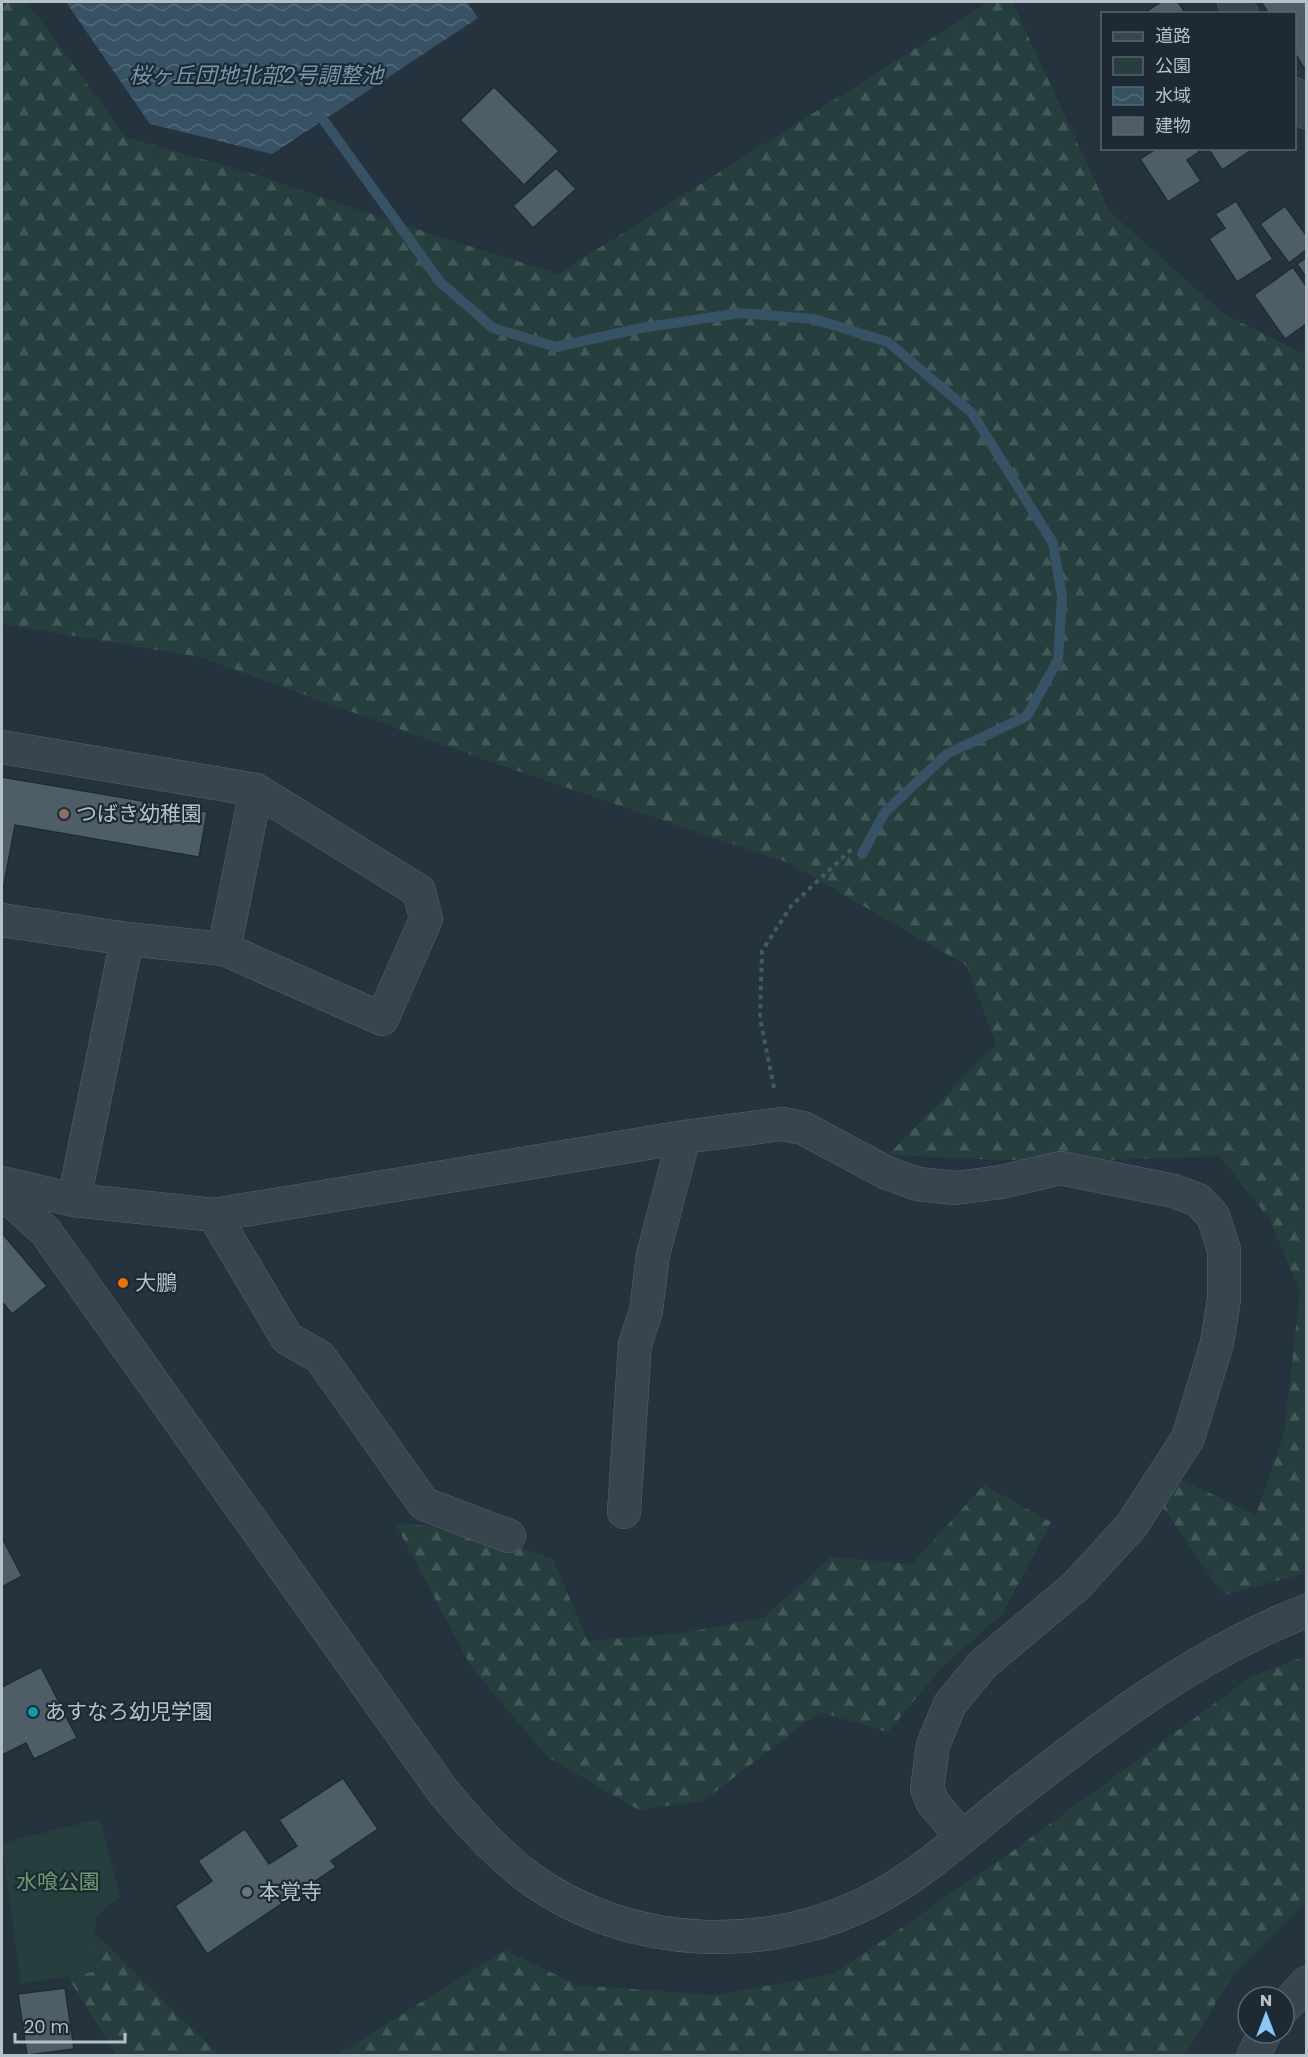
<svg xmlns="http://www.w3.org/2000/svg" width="1308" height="2057" font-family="Poppins,'Noto Sans JP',sans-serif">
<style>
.forest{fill:url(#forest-firs)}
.park{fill:#263f3e}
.water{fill:url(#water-waves)}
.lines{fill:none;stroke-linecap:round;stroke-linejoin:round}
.stream{stroke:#385265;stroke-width:10}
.building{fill:#4d5e69;stroke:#1f2c35;stroke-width:1.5}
.minor-casing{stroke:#56636c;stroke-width:34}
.path{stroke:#445b5b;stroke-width:4;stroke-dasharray:4.5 4.5;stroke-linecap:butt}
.minor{stroke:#38454e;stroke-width:33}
.education-dot{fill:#8d6e63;stroke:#1d2a33;stroke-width:2}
.food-dot{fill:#e8710a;stroke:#1d2a33;stroke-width:2}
.culture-dot{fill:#0f9aa8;stroke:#1d2a33;stroke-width:2}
.worship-dot{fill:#6b7280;stroke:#1d2a33;stroke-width:2}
.labels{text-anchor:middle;stroke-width:4.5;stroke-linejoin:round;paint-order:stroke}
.poi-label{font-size:21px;fill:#b5c0c9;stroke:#1d2a33;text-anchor:start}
.park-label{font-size:21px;fill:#6c9a6f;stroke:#1d2a33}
.water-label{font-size:22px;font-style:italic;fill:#7596ac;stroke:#1d2a33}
</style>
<defs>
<pattern id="forest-firs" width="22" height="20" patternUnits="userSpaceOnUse" patternTransform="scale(1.5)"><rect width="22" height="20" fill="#263f3e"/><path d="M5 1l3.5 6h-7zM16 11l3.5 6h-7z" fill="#435959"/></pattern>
<pattern id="water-waves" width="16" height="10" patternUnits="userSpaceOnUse" patternTransform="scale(1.5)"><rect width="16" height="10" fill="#385265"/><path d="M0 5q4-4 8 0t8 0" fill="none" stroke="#53697a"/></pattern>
</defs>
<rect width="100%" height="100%" fill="#24333e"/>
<path class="forest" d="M2,2H27L126,137L250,173L431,234L558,274L989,2H1012L1109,211L1224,314L1306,355V1573L1224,1595L1160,1503L1172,1475L1256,1515L1284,1434L1300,1292L1270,1220L1220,1156C1109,1161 999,1163 889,1154L996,1044L967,966L789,863L485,760L200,657L2,624Z
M984,1485L1051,1522L1002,1614L941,1668L888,1732L820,1712L703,1801L639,1810L548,1757L472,1668L395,1523L466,1529L553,1559L588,1641L682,1633L763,1618L831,1557L912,1564Z
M1306,1656V1901L1232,1976L1185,2055H337L505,1950L577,1985L713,1995L834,1974L1007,1855L1251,1677Z
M82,1921L219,2055H116L66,1974Z"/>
<path class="park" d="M100,1819L120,1896L96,1916L93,1972L21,1984L2,1843Z"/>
<path class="water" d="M66,2H467L478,18L272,154L150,124Z"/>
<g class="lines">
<path class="stream" d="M317,111L440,282L493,328L556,347L641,328L740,313L814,319L888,342L972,413L1053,543L1062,597L1058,660L1027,716L947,754L885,812L862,854"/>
</g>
<path class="building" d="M1161,2H1178L1186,14H1143Z
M1261,2H1306V71L1294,52V14H1269Z
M494,87L559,151L524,185L460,120Z
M1157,148H1197L1199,152L1187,160L1201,181L1168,202L1140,159Z
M1208,148H1254L1222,170Z
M556,168L576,189L533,228L513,206Z
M1236,201L1273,259L1237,282L1209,239L1225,228L1215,214Z
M1285,206L1306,235V250L1289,263L1260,224Z
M1306,258V277L1297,264Z
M1293,267L1306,286V324L1285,339L1254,295Z
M2,777L207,812L199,857L15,825L2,895Z
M2,1233L47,1286L12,1314L2,1302Z
M2,1538L22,1576L2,1587Z
M41,1667L77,1738L34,1759L26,1743L2,1755V1687Z
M343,1778L378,1829L331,1861L336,1867L207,1954L175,1906L212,1881L198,1861L245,1829L269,1864L297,1846L279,1820Z
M65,1988L74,2049L27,2055L18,1994Z"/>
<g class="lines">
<defs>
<path id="minor" d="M1234,2L1242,14
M1294,94L1306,112
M2,747L256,790L419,891L426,919L382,1019L224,949L127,939L2,920
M224,949L256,790
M2,1183L74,1200L214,1215L684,1137L782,1124L803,1128L887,1173L918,1184L955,1188L1001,1182L1060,1168L1174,1191L1198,1200L1213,1216L1224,1250V1299L1217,1343L1188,1438L1132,1525L1076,1586L983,1664L950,1704L933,1745L927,1789L933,1803L962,1837
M2,1192L46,1232L442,1790C469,1823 497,1854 531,1879C631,1951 772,1955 878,1897C925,1871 966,1834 1008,1800C1101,1727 1195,1654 1306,1611
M74,1200L127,939
M214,1215L287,1338L320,1357L424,1504L509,1536
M624,1512L635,1344L646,1311L653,1255L684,1137
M1284,2008L1306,1983
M1253,2056L1265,2033"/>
</defs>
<use href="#minor" class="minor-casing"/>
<path class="path" d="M774,1088L760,1018L762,951L791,906L854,847"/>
<use href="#minor" class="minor"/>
</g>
<circle class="education-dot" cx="64" cy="814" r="6"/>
<circle class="food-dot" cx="123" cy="1283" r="6"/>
<circle class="culture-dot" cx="33" cy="1712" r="6"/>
<circle class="worship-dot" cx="247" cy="1892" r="6"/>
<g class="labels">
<g class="poi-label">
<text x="76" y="821">つばき幼稚園</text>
<text x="135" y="1290">大鵬</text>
<text x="45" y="1719">あすなろ幼児学園</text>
<text x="259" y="1899">本覚寺</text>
</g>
<g class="park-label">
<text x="58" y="1889">水喰公園</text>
</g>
<g class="water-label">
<text x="256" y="83">桜ヶ丘団地北部2号調整池</text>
</g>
</g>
<rect width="1308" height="2057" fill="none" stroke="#b5c0c9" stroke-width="6"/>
<rect x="1101" y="12" width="195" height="138" fill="#1d2a33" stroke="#5a666f" stroke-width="1.5"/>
<rect x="1113" y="32" width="30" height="9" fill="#38454e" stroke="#5a666f" stroke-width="1.5"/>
<text x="1155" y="42" font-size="18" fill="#b5c0c9">道路</text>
<rect x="1113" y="57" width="30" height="18" fill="#263f3e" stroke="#5a666f" stroke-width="1.5"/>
<text x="1155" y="72" font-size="18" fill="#b5c0c9">公園</text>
<rect x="1113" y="87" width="30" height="18" fill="url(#water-waves)" stroke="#5a666f" stroke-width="1.5"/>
<text x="1155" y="102" font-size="18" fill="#b5c0c9">水域</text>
<rect x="1113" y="117" width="30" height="18" fill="#4d5e69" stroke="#5a666f" stroke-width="1.5"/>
<text x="1155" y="132" font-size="18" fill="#b5c0c9">建物</text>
<g transform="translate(1266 2015)"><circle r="28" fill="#1d2a33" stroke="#5a666f" stroke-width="1.5"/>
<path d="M0-4.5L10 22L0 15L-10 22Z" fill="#8bc6f8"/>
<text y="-9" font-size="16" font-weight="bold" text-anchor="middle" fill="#b5c0c9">N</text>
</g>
<path d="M15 2033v9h110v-9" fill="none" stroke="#b5c0c9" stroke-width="3"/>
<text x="24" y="2033" font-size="18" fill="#b5c0c9" stroke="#1d2a33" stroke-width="4.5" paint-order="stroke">20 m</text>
</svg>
